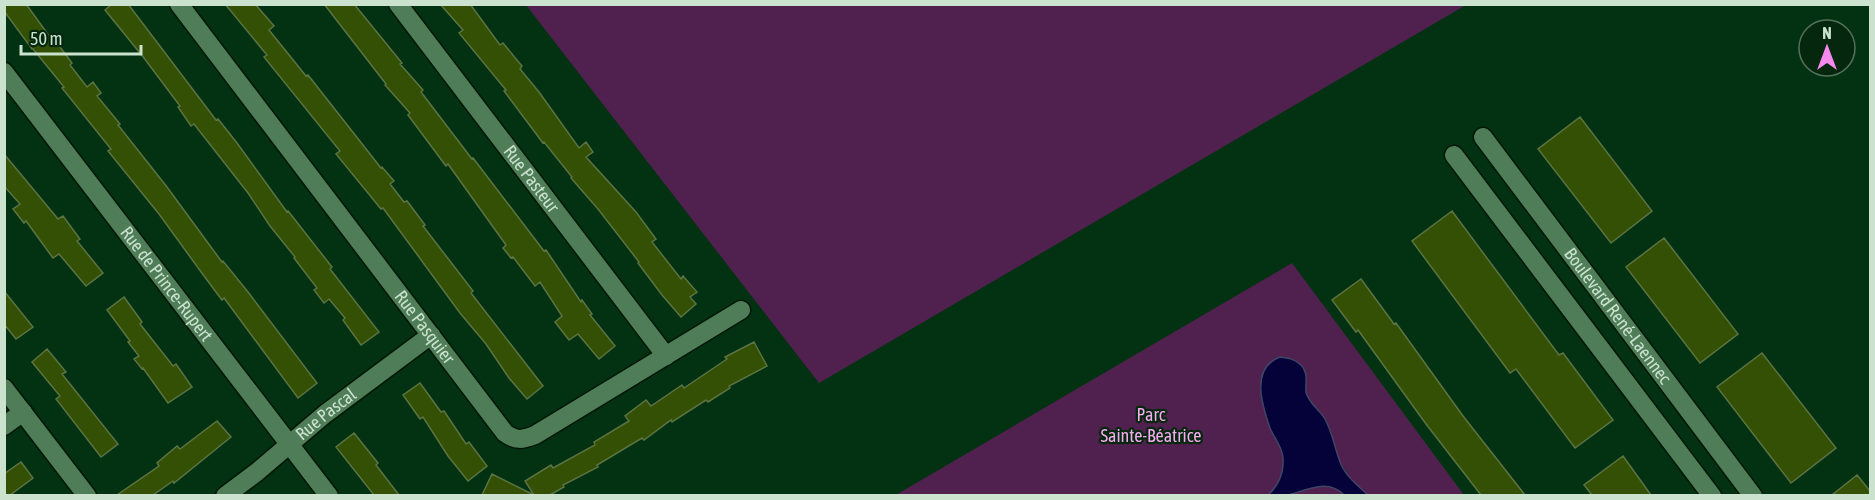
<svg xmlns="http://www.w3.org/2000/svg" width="1875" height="500" font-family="'Asap Condensed',sans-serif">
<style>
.green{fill:#50214e}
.water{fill:#040239;stroke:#3f4566;stroke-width:1.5}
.building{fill:#345004;stroke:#5c7343;stroke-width:1.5}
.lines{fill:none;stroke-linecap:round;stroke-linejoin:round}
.minor-casing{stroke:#021706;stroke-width:21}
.minor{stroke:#4f7d58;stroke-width:18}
.labels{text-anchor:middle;stroke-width:4.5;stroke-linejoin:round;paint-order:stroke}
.street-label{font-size:18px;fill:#cae2ce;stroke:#04270e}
.park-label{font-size:18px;fill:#f7abf1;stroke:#04270e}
</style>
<rect width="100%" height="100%" fill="#023212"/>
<path class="green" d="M526,5H1466L819,383Z
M1292,263L1464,495H1368L1354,484L1339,460L1336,448L1323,416L1312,405L1306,392V376L1260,388C1263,401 1265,416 1271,429C1273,434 1278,439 1280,445C1288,466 1282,481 1268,495L894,496Z
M1321,486L1338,489L1344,495L1286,496L1305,488Z"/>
<path class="water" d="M1280,357C1288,358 1295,359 1301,365C1309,373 1305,383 1306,392C1309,404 1319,409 1325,419C1332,432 1334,445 1339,459C1344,475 1356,484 1368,495H1344C1326,476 1303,493 1283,496C1278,496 1272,495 1268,495C1279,485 1284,474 1283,458C1282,446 1274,438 1270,428C1262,405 1250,368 1280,357Z"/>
<path class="building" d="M4,4H26L55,44L57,43L72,63L70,65L87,87L93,82L101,93L97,96L120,124L118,125L167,187L222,262L223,261L248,292L317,383L298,398L224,298L222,300L204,276L159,214L108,151L111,149L62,88L64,87L33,49H32L4,11Z
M112,4H128L216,120L218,119L237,143L287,212L288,211L332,267L330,269L379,332L361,345L343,320L345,318L329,299L324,303L314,290L317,288L294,258L295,257L270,226L248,193L194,124L191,126L178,107L180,106L144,58L105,10Z
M225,4H255L274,26L269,30L306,76L308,75L381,168L382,167L394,181L390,184L404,202L407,201L425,225L423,226L473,291L471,293L543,386L527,399L509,378L486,344L460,313L383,208L381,209L336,154L340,151L264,57L267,55Z
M324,4H354L402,63L400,64L423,90L421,92L472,159L473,158L544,251L546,250L581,302L582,300L592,314L590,315L615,346L599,359L578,334L569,340L555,322L562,316L540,282L535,286L513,257L511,258L503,248L506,245L448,164L446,166L408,115L410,113L385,85L386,84Z
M440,4H470L500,45L503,43L522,66L520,69L539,92L579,148L586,142L593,152L586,157L636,212L656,239L652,242L681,279L683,276L697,292L690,297L696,304L681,317L662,295L638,263L639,262L598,209L571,178L572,177L544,142L543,143L504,91L506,90L459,33L463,30Z
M1580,117L1652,211L1611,243L1538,149Z
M4,154L58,219L63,216L80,239L77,241L103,273L86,286L59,254L53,258L26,221L24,223L13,209L20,204L4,186Z
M1452,211L1559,355L1563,353L1613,420L1575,448L1516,369L1510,373L1412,241Z
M1664,238L1738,334L1700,363L1626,267Z
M1361,279L1394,324L1396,323L1463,416L1525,495H1481L1426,424L1358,330L1356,332L1332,300Z
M4,291L33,327L16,339L4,324Z
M124,297L142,322L140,324L173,366L176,364L192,387L168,403L143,368L142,369L134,359L139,356L128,342L130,341L107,310Z
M754,342L767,366L729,386L730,388L708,402L706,400L672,422L671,420L644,440L642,438L597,465L598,467L563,485L564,487L550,495H482L492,474L534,495L525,481L551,465L553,468L595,445L594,442L629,421L625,416L646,400L651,406L682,385L684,388L727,359L725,357Z
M47,349L66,372L62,374L118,444L101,457L56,399L60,396L32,362Z
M1762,353L1836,448L1791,483L1717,387Z
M420,383L441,412L444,411L466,444L469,442L487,466L468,481L448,456L423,417L420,419L403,395Z
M217,421L231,437L174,483L173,481L153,495H117L159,466L157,463L177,446L180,449Z
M354,433L378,463L376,465L399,495H374L336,447Z
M1623,456L1651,495H1592L1584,485Z
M21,462L33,478L10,495H4V474Z
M1857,475L1870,491V495H1832Z"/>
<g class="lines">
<defs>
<g id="minor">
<path id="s1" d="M179,4L505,433C516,441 522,440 535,435L741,310"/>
<path id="s2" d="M398,4L666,356"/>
<path id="s3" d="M4,72L329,496"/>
<path id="s4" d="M1483,137L1753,496"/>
<path d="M1454,155L1712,496"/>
<path d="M4,388L87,496"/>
<path d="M4,426L23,412"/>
<path id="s5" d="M225,496L257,472L325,414L431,335"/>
</g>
</defs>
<use href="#minor" class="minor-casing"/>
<use href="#minor" class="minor"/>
</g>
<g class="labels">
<g class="street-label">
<text dy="6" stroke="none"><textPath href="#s2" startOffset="220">Rue Pasteur</textPath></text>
<text dy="6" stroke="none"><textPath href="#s3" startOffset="267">Rue de Prince-Rupert</textPath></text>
<text dy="6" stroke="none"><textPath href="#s4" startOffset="224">Boulevard René-Laennec</textPath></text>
<text dy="6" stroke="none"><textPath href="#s1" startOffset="406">Rue Pasquier</textPath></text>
<text dy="6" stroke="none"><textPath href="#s5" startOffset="130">Rue Pascal</textPath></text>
</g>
<g class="park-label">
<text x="1151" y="421">Parc<tspan x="1151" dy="21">Sainte-Béatrice</tspan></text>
</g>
</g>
<rect width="1875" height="500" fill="none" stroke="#cae2ce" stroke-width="12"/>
<g transform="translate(1827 48)"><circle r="28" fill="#04270e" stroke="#53725b" stroke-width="1.5"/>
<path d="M0-4.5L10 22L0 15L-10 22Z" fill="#f589ee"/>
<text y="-9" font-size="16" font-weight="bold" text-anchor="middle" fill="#cae2ce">N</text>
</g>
<path d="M21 45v9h120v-9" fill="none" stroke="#cae2ce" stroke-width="3"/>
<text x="30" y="45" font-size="18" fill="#cae2ce" stroke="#04270e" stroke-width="4.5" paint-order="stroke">50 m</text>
</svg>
